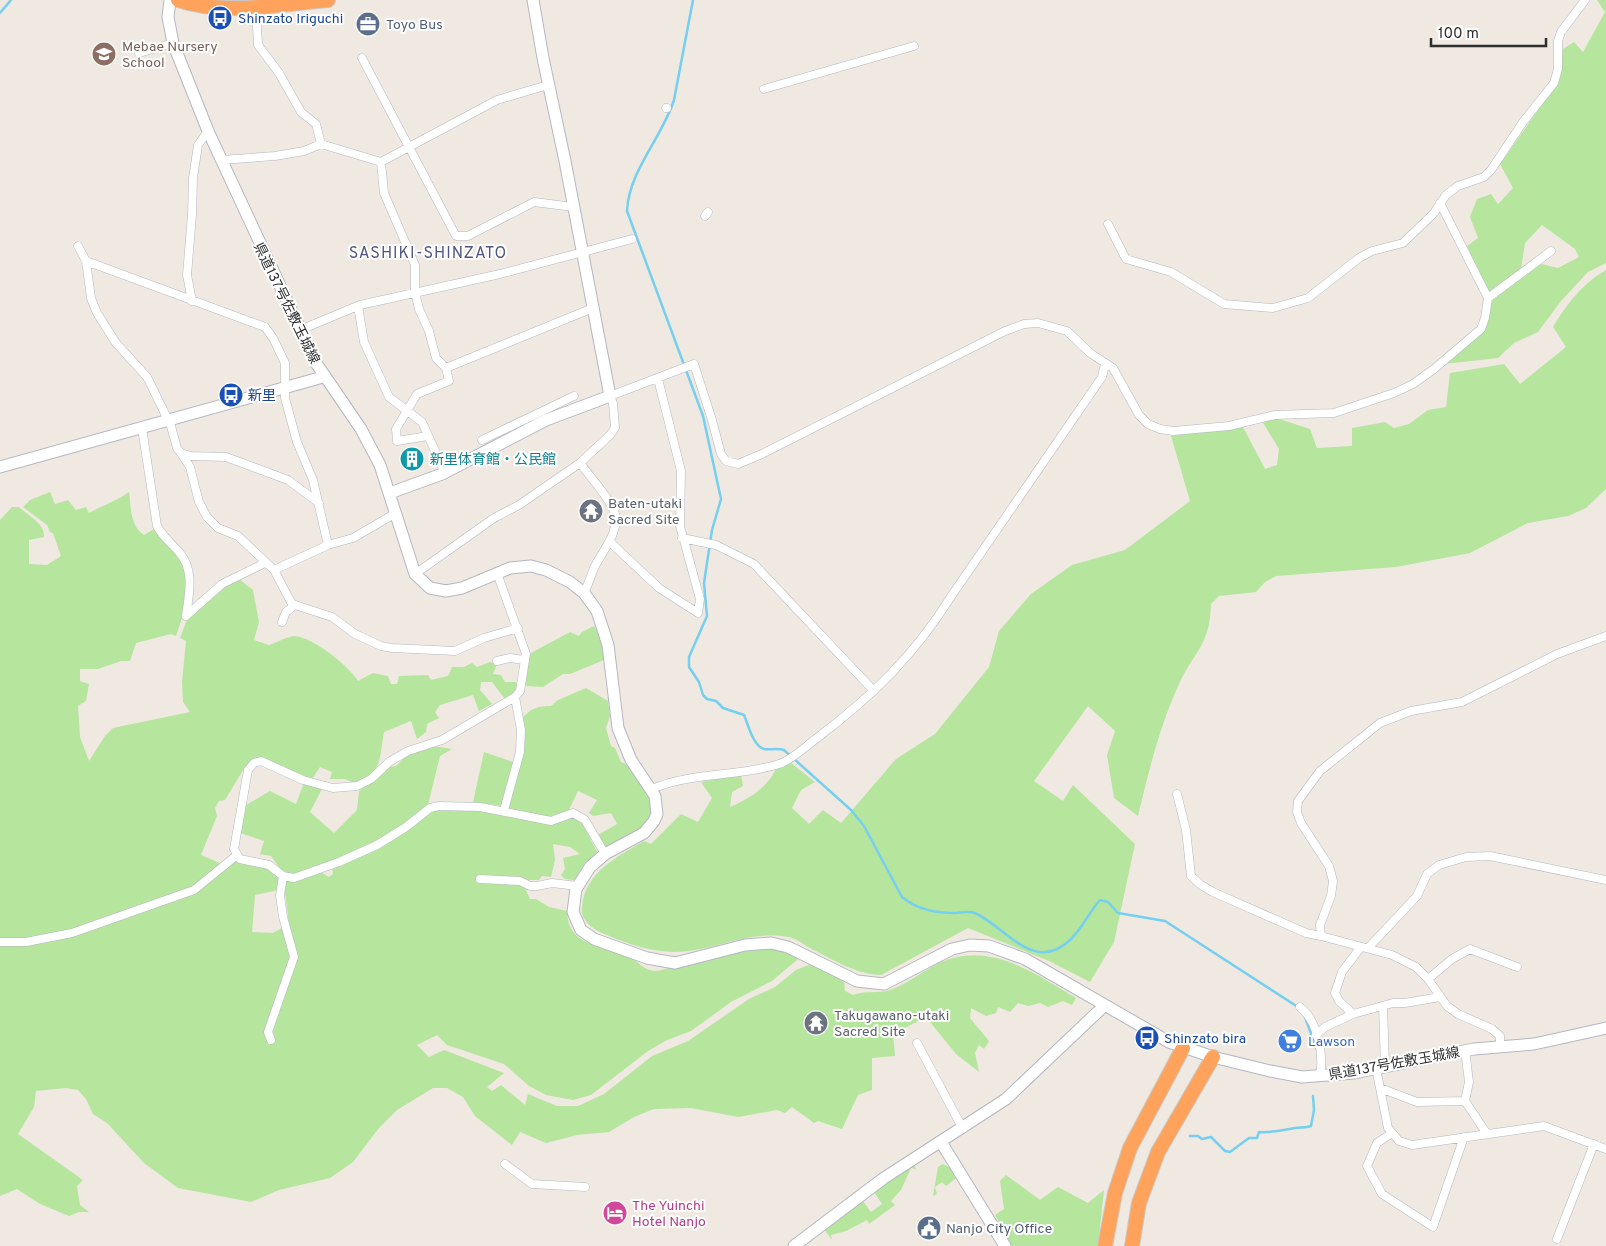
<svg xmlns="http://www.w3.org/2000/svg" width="1606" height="1246" font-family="Overpass,'Noto Sans JP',sans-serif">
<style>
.green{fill:#b6e59e;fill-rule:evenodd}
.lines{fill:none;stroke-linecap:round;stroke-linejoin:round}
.stream{stroke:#75cff0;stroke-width:2.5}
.street-casing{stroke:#b4b7c1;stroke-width:9}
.secondary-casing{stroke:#b4b7c1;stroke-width:13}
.highway-casing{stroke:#c9c9c9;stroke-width:16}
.street{stroke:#fff;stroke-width:8}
.secondary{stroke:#fff;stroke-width:11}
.highway{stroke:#ffa35c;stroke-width:14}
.labels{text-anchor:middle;stroke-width:4;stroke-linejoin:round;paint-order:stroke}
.transit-label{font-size:14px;fill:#164399;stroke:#fff;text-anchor:start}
.service-label{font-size:14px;fill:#4e5e75;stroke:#fff;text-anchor:start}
.education-label{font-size:14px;fill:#785e54;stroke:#fff;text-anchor:start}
.street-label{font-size:14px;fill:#2e2e2e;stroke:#fff}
.culture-label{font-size:14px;fill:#0d838f;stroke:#fff;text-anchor:start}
.worship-label{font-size:14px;fill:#5b616d;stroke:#fff;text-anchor:start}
.shop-label{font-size:14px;fill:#366cbe;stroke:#fff;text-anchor:start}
.hotel-label{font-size:14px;fill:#b23c85;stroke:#fff;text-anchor:start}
.quarter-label{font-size:16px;letter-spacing:1px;fill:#4d5680;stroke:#fff}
</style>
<rect width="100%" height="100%" fill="#efe9e1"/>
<path class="green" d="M1597,0H1606V263L1588,272L1561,301L1538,332L1514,343L1498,358L1444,364L1484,331L1493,299L1541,264L1558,268L1579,257L1575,249L1542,225L1525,243L1521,269L1489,293L1467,246L1478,238L1470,217L1477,199L1491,194L1498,204L1513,188L1500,164L1560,79L1563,49L1574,42L1583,52L1605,12Z
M1606,270V489L1586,508L1568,516L1528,523L1470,553L1396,567L1276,576L1265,582L1256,592L1219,596L1211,604C1210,646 1194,651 1179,684C1159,728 1149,770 1138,816L1114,798L1107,755L1115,731L1088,706L1034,781L1063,801L1073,785L1135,844L1114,942L1090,982L1049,961L968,928L881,975C854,974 832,959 808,947C802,943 795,938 788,937C754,931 728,944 695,950C664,956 635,947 607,935C595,930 580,922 582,907C585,872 617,857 644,841L651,844L681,814L698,822L712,798L701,782L741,774L743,786L732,792L730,807C749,799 767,788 776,769L791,763L815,782L801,790L792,808L809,824L823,810L841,823L896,759L935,734L989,667L999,631L1031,594L1072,565L1125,550L1190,501L1171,436L1243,427L1265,469L1277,465L1279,449L1262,421L1276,418L1310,429L1317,448L1352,446V428L1385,422L1394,428L1409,424L1428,410L1446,407L1450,373L1504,364L1520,384L1566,347L1553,327C1566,305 1584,282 1606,270Z
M50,492L55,504L68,500L76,510L86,507L89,513C103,505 117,501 129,492C131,507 130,526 144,535L154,529C161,542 174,548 183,560C194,578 183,618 176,636L171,634L136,643L130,661H121L98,669H80V681L89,684L86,701L78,706L80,737L89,761L105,736L113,728L190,712L183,702L182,682L186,641L180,638L188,617L227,584L239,579L253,590L259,622L254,640L269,645C276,643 288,636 295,636C314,638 349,666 358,681L373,673L388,676L391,684H397L399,676L428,675L431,680L448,676L452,667H464L472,663L477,667L490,662L497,664L493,674L501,675L505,682H516L518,689L505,699L492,682H481L480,690L492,704L479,711L473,695L440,705L435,712L439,718L427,724L426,732L417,739L411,721L384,732C379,759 383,771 356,784L345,779H330L332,772L320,767L312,779L253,761L245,767L225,800L219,801L215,808L217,816L201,855L222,864L193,888L84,926L29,939H0V520L12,507H19C28,516 45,523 44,537L29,540V564L47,565L61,556L53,533L50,532L47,525L23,507L30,500Z
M594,626L601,638L604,660L570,674H563L543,687L526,686L525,670L531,653L570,632L579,636L582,632Z
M586,688L608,701L610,716L606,728L611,746L615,748L621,762C632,766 635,774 642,784C668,823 636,834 604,848L596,836L617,824L611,813L593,816L589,813L597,800L578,791L569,810L545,818L507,808L523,751V717C532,708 538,706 551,706L558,700Z
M433,746L452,749L440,756L428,805L404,826L376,844L295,876L284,874L271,856L260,854L264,841L238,832L243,807L270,791L296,804L304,783L322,789L310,812L334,833L357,810L359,791L388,767L396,766L410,753Z
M484,752L516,763L503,806L473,802Z
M439,809L479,810L539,822L572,815L582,822L598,854L585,863L574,880L565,879L561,875L565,869L563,858L580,854L570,847L553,844L555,860L551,877L542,876L539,880H530L525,888L530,899H536L549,907L567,911C568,949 604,943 629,956C638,961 643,970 655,971C662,971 673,966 681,964C720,954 761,935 798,959L772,981L731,1002L691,1031L667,1040L648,1051L591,1095L573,1100L546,1095L529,1086L504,1064L447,1045L437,1035L417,1045L429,1057L444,1050L504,1073L487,1087L492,1091L501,1085L525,1105L528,1094L557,1106H578L604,1094L652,1056L688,1041L749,999L775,987L796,970L811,964L844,982L845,991L853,995C865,990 877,994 890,990C908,984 924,970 941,962C991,941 1035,974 1076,998L1072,1005L1063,1001L1048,1007L1040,1003L1028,1006L1018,1003L1010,1012L998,1007L996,1013L986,1016L971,1008L970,1018L989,1041L984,1049L979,1045L975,1053L979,1072L956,1054L926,1017L893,1034L895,1056L872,1058V1090L858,1095L842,1129L818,1121L814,1123L792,1107L785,1113L777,1110L738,1117L691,1108L654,1109L634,1117L609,1132L577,1135L546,1143L520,1132L512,1145L475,1116L463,1097L447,1088H433L397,1110L379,1128L353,1162L330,1178L279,1190L251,1202L178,1188L144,1163L107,1123L93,1114L86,1099L78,1090L66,1088L36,1091L34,1107L18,1134L83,1180L77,1186L80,1205L89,1212H79L69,1216L40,1204L17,1189L0,1196V946L25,945L196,892L236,860C247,863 275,865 278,877C279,880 278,886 278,890L255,895L252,932L273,933L289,924L285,892V879L319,871L329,877L333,874L332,868L430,811Z
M913,1162L916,1169L911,1168L901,1190L891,1201L895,1205L869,1224L867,1220L846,1231L831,1235L832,1240L824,1229L830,1223ZM874,1192L882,1204L871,1212L862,1200Z
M943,1164L949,1167L956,1178L946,1186L942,1182L935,1187L937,1194L933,1196L938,1167Z
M1006,1175L1040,1200L1058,1187L1088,1203L1104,1190L1098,1246H1012L995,1215L1004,1209L1000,1181Z"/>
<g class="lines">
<path class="stream" d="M693,0L674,100C662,138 629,170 627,211L703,416L721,499L712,530L704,583L707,616L689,657V667L699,682L703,695L707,699L716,701L723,708L744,715C748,724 753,746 764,749C771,750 777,748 784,750L851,810L864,826L902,897C918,910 936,913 956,913C962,912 970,911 975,913C1007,928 1034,974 1070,940C1083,928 1089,912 1100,900L1108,902L1118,913L1165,921L1298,1007
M0,13L11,0
M1305,1017L1317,1050
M1190,1136H1198L1202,1139L1211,1137L1225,1151L1230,1152L1249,1138H1257L1259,1132C1273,1133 1282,1130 1295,1128C1301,1127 1306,1128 1311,1126L1314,1110L1313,1096"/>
<defs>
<path id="street" d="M256,7L258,45L279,73L301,112L316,124L321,144
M139,53L173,43
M362,58L456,236H468L534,202L574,207
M764,89L914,46
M666,108H667
M221,160L275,156L304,151L321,144L381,162L497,100L548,85
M381,162L384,193L415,265V292L419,309L429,331L436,358L446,368L449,381L417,394L396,429L397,441L428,436
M705,216L708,212
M1108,224L1126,259L1171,272L1224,304L1273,308L1308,298L1359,258L1372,251L1403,243L1434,213L1446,195L1458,186L1484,177L1491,170L1523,122L1554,83L1558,69V41L1561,32L1585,0
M78,246L86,261L91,298L97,313L116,343L147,377L171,426L177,448L181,453L191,456L226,457L288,480L319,503
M86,261L265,327L273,338L285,363V398L297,442L313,480L328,545L353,538L396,513
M1488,298L1551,251
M192,301L187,275L192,215L193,178L198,145L208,131
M358,306L364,342L389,397L422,422L445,473
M300,330L360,305L500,274L632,239
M446,368L593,308
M142,428L157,526C163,537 171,543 179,552C195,570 189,594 186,616
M482,440L574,396
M181,453L190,467L199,502L207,517L218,528L238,536L274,570L292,604L332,617L355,634L381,646L392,648L455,651L484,638L518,628
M580,463C589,476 611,499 615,514C619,534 602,551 594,568C591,576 588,585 584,593
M682,538L716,545L754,564L874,691
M610,542L659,588L698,613L700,599L680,526L681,471L658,379
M274,570L328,545
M497,573L526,654L520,691L515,697L442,740L408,751L389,762L371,779L357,786L333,788L303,780L261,761L254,763L248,770L234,849L240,859L269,865L283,876L294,878L339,862L377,845L406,827L430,808L439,806L480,807L551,821L573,813L585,820L605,854
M415,574L494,518L519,505L580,463L610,435L615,428L613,403L610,396L694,364L712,420L721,454L726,461L738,464L762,454L1005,331L1024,324L1038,323L1067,331L1090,353L1113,368L1139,415L1148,424L1160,429L1173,431L1229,426L1275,415L1334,413L1394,393L1413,384L1434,369L1481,329L1485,318L1488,298L1440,203
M186,616L222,584L265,563
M282,622L286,612L295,605
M497,661L510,658L524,660
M652,789C691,772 739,777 779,764C792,760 806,746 817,738C871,697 914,656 950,598L1102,377L1105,364
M1177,794L1186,830L1191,876L1201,885L1213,892L1306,933L1321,936
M504,810L520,752L521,730L515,697
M480,879L520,881L530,886H537L552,883L577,886
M0,942H26L72,933L194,890L237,855
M1369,947L1417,896L1427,874L1439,865L1466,857L1490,856L1606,880
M1428,979L1452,959L1470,949L1517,967
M1383,1006L1385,1066
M1300,1007C1318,1021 1324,1055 1320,1076
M1353,1014L1339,1001L1335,993L1342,972L1361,947
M1316,1035L1325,1027L1353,1014L1393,1003H1405L1440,997
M271,1040L268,1032L294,957L283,917L280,895L283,876
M917,1043L963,1129
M1500,1046V1036L1492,1029L1458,1014L1447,1006L1428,979L1416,967L1392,955L1321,936L1320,925L1331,896L1333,881L1329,866L1301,823L1297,812L1298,801L1320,771L1380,723L1411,711L1462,702L1557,654L1606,636
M1376,1068L1388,1128L1399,1141L1412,1145L1544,1126L1606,1149
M1380,1088L1417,1102L1465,1101L1487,1134
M1465,1101L1469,1082L1465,1050
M1392,1133L1377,1143L1367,1166L1382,1194L1433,1227L1464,1137
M505,1164L532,1184L585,1187
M1557,1239L1594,1144"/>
<path id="secondary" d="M170,0L168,17L173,43L208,131L316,363L361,429L380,465L415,574L430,588L446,591L462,588L510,568L531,566L546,570L570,582L584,593L597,611L608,645L618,728L631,760L655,796L657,814L654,821L644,833L605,854L590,867L576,889L573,912L581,930L594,939L647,958L675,963L745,945L771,943L788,947L857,981L884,984L952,949L970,945L989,946L1025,959L1169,1042L1213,1057L1270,1071L1302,1077L1354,1073L1474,1049L1534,1044L1606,1028
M0,467L323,377
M390,493L442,474L546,420L610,396L565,161L543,58L533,0
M941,1142L1005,1246
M794,1246L884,1178L1006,1099L1105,1005"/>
<path id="highway" d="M178,0C225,16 280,4 328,0
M1105,1246L1115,1193L1130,1148L1183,1048
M1132,1246L1139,1203L1158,1152L1213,1057"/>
</defs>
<use href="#street" class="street-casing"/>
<use href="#secondary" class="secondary-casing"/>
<use href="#highway" class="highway-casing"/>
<use href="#street" class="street"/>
<use href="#secondary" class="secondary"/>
<use href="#highway" class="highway"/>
</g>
<defs>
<symbol id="bus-disc" viewBox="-11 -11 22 22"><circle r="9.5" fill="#1a4fb4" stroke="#fff"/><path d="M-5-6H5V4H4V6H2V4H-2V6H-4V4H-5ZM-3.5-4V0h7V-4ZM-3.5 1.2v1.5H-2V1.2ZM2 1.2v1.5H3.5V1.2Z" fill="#fff"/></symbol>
<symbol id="office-disc" viewBox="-11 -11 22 22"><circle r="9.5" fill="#5c6f8a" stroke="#fff"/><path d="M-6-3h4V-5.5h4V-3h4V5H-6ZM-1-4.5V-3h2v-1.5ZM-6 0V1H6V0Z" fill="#fff"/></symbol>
<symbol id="school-disc" viewBox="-11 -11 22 22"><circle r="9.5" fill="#8d6e63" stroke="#fff"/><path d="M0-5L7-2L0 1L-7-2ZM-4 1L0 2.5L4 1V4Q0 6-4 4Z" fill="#fff"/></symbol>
<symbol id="building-disc" viewBox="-11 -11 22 22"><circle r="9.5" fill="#0f9aa8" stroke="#fff"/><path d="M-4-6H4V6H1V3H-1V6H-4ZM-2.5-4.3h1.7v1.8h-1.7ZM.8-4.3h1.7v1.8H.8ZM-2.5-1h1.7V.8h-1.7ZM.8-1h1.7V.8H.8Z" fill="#fff"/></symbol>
<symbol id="temple-disc" viewBox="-11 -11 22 22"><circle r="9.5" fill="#6b7280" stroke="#fff"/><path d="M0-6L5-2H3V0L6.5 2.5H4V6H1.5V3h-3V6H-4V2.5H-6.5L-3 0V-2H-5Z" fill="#fff"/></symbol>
<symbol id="supermarket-disc" viewBox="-11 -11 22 22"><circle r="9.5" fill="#3f7fe0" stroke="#fff"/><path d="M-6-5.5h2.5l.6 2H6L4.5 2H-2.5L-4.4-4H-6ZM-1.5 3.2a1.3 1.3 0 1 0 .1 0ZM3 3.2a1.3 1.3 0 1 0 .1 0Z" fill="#fff"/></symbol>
<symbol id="hotel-disc" viewBox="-11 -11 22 22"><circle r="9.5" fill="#d1479c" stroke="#fff"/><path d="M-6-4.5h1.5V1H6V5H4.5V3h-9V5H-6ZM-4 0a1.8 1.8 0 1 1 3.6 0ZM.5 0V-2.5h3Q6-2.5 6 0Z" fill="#fff"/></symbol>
<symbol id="civic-disc" viewBox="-11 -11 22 22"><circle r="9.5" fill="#5c6f8a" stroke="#fff"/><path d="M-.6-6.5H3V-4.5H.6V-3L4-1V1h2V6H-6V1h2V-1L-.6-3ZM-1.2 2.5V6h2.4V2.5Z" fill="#fff"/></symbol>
</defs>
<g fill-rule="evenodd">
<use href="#bus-disc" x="206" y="4" width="28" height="28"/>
<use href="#office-disc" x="354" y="10" width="28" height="28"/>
<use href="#school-disc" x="90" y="40" width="28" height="28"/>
<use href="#bus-disc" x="217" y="381" width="28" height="28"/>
<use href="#building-disc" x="398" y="445" width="28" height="28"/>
<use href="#temple-disc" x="577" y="497" width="28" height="28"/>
<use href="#temple-disc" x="802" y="1009" width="28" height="28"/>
<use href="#bus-disc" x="1133" y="1024" width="28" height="28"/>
<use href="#supermarket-disc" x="1276" y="1027" width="28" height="28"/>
<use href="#hotel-disc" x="601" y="1199" width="28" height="28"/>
<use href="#civic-disc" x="915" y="1214" width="28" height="28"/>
</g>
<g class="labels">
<g class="transit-label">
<text x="238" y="23">Shinzato Iriguchi</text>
<text x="248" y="400">新里</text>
<text x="1164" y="1043">Shinzato bira</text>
</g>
<g class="service-label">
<text x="386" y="29">Toyo Bus</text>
<text x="946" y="1233">Nanjo City Office</text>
</g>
<g class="education-label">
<text x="122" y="51">Mebae Nursery<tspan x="122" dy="16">School</tspan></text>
</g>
<g class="street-label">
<text transform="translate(287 303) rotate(64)" y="5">県道137号佐敷玉城線</text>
<text transform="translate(1394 1063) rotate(-10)" y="5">県道137号佐敷玉城線</text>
</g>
<g class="culture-label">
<text x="430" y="464">新里体育館・公民館</text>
</g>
<g class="worship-label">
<text x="608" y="508">Baten-utaki<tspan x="608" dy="16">Sacred Site</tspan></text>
<text x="834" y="1020">Takugawano-utaki<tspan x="834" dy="16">Sacred Site</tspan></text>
</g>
<g class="shop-label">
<text x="1308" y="1046">Lawson</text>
</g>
<g class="hotel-label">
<text x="632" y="1210">The Yuinchi<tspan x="632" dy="16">Hotel Nanjo</tspan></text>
</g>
<g class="quarter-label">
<text x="428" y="258">SASHIKI-SHINZATO</text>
</g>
</g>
<path d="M1431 38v8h115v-8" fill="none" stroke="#2e2e2e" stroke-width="2.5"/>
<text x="1438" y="38" font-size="15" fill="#2e2e2e" stroke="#ffffff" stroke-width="4" paint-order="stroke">100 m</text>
</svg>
